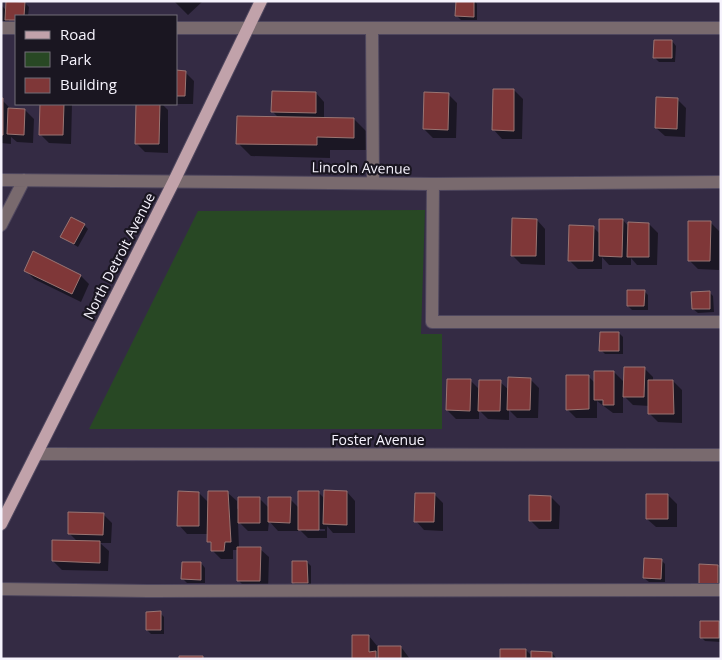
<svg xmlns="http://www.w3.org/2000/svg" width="722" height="660" font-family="'Open Sans',sans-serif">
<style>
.green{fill:#284824}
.shadow{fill:#0007;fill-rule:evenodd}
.building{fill:#7f3738;stroke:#997573}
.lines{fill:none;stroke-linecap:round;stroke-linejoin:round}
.minor-casing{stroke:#4f475e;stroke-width:14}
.major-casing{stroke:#4f475e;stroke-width:14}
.minor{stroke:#796a6e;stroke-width:12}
.major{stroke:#c1a2aa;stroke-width:12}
.labels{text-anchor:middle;stroke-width:4.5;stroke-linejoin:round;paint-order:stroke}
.street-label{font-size:14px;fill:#f6f3fd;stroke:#1a1621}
</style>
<rect width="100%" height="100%" fill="#342b44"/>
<path class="green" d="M425,210L421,334H442V429H89L198,211Z"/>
<path class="shadow" d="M174,1H203L188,15Z
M457,1H475L477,4V20H461L457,16Z
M25,3L29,7L28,16L9,19V21H16V24L10,23L8,21L7,28H1V5L6,10Z
M672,41L676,46L675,62H659L655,58Z
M176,72H185L194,81L193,104H166H176Z
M514,90L523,99L522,139H502L494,130Z
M316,93L324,102V119H354L367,132V150H330V158L251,156L238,143L279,118L273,112Z
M448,94L457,103L456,138H433L424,129Z
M1,99L11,109L25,110L34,119L33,143L17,142L11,137V144L1,143Z
M677,99L686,108L685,137L665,136L656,128Z
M41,104H72L71,144L49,143L40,134Z
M137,104H162L168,110V153L145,152L136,143Z
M537,220L545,229V265L521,264L512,255Z
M623,220L629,227L649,224L658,233L657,265H637L631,258V265H609L602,257V269H578L569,260L593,227L600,234Z
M710,222L719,231V270L698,269L689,260Z
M84,225L88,229L78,247L62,237Z
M34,253L81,276L89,284L81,302L34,279L26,271Z
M644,291L648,295V310H632L628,306Z
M709,292L713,296L714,312L698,313L693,309Z
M619,333L623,337V354H605L601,350Z
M644,368L653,377V381H673L682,390V423L658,422L650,414V406L633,405L623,395V413H613L597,401V418H576L567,409L588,376L595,383L614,372L625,383Z
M530,379L539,388L538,418H517L509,410V420L488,419L479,410V419H456L447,410L470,380L480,390L500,382L509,390Z
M318,492L325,499L347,492L355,501V533H333L327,526V538H308L299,529V531H278L269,521L268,531H248L238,521L239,548L260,549L269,557L268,590L247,589L238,580L239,550H233V559H221L212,550L209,534H187L179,525L199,493L209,503L228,493L237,501V509L260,499L269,508L290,499L299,508ZM306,529H325V531H306Z
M434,494L443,503V531L424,530L416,521Z
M668,495L677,504V527H656L647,519Z
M551,497L560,506L559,529H539L530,520Z
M103,514L112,523L111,543H100L109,551L108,571L62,570L53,561L78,542L69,533Z
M661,560L665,564V582H649L644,578Z
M307,562L311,566V586L298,587L294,583Z
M201,563L205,568V583H187L183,579Z
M718,566L721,569V592H709Z
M160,613L164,617V634H151L147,630Z
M719,622L721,625V642L705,641L701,637Z
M369,636L378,647H401L410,659H354Z
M526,650L532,656L552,653L557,659H501Z"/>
<path class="building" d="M6,1L25,2L24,16H16V20H5Z
M456,1H474V17L455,16Z
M654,40H672V58H653Z
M176,70L186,71L185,96H176Z
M493,89H514V131L492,130Z
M272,91L316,92V113L271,112Z
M424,92L449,93L448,130L423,129Z
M656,97L678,98L677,129L655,128Z
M1,98H3V135H1Z
M40,104H64L63,135H39Z
M136,104H160L159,144H135Z
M8,108L25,109L24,135L7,134Z
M237,116L354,118V138L317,137V145L236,144Z
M71,217L85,224L74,244L60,237Z
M512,218L537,219L536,256H511Z
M599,219H623L622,257L599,256Z
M688,221H711L710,261H688Z
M628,222L649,223V257H627Z
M569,225L594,226L593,261H568Z
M33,251L81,275L72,294L24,271Z
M627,290H645L644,306H627Z
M710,291V309H692L691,292Z
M600,332H619V351H599Z
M624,367H645L644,397H623Z
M594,371H614V405H603V400H594Z
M566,375H589V409L566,410Z
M508,377L531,378L530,410H507Z
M447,379H471L470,411L446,410Z
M479,380H501L500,411H478Z
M648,380H673L674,414H648Z
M324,490L347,491V525L323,524Z
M178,491L199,492V526H177Z
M208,491H228L231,542H225L224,551H211V542H207Z
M298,491H319V530H298Z
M415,493H435L434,522H414Z
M646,494H668V519H646Z
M529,495L551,496V521H529Z
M238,497H260V523H238Z
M268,497H291L290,523L268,522Z
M68,512L104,513L103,535L68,534Z
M52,540L100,541V563L52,561Z
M237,547H261L260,581H237Z
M644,558L662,559L661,579L643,578Z
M292,561H307L308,583H292Z
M182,562H201V580L181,579Z
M699,564L718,565V584H699Z
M161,611V630H146V612Z
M700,621H719V638H700Z
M352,635H369V652L376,651V659H352Z
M378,646H401V659H378Z
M500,649H526V659H500Z
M531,651L552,652V659H531Z
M179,656H203V659H179Z"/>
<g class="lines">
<defs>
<path id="minor" d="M1,28H16
M176,28H721
M372,28L373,183
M1,180L433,184L721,182
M433,184L432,322H721
M1,225L24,180
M36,454L721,455
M1,589L148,591L721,590"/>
<path id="major" d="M1,524L174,181L261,1"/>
</defs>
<use href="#minor" class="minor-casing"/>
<use href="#major" class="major-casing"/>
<use href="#minor" class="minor"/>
<use href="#major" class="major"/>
</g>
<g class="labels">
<g class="street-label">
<text transform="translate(361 168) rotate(1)" y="5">Lincoln Avenue</text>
<text transform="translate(119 256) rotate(-63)" y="5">North Detroit Avenue</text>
<text x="378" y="445">Foster Avenue</text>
</g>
</g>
<rect width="722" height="660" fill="none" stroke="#f6f3fd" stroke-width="5"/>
<rect x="15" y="15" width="162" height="90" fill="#1a1621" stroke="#726e79"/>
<rect x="25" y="31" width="25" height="8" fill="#c1a2aa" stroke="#726e79"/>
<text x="60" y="40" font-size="15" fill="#f6f3fd">Road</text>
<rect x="25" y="52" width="25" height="15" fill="#284824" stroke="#726e79"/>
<text x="60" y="65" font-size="15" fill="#f6f3fd">Park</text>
<rect x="25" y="78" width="25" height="15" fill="#7f3738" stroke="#726e79"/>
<text x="60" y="90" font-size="15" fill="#f6f3fd">Building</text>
</svg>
